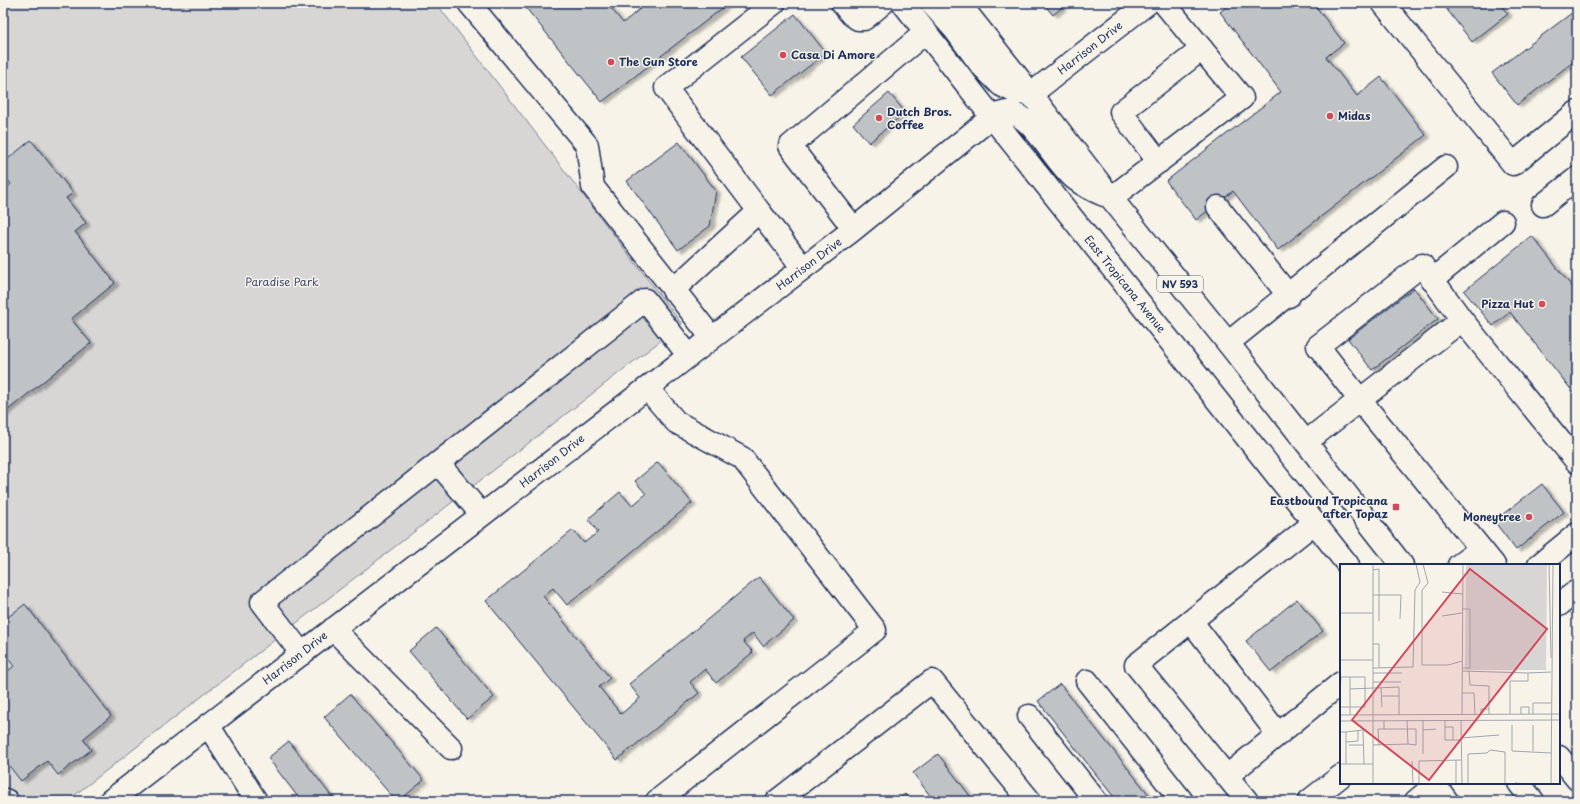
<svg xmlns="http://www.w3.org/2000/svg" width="1580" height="804" font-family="'Playpen Sans',sans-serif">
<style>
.green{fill:#d7d6d4;stroke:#798299}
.building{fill:#c0c3c5;stroke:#1b2f5e;filter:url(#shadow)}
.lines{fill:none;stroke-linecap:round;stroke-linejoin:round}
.minor-casing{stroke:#1b2f5e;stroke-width:25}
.major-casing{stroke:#1b2f5e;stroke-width:25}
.minor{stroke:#f7f3e8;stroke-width:22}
.major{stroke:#f7f3e8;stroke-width:22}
.poi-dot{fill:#d1495b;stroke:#f7f3e8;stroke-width:1.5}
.labels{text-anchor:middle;stroke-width:3;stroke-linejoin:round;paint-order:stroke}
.shield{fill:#f7f3e8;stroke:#5d6a87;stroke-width:1}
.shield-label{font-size:10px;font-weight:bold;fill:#1b2f5e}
.street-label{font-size:11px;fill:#1b2f5e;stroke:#f7f3e8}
.poi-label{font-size:11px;font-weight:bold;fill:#1b2f5e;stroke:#f7f3e8;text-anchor:start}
.park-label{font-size:11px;fill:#415076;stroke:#f7f3e8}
.inset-road{fill:none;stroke:#9fa5b1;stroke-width:1}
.view{fill:#d1495b;fill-opacity:0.15;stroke:#d1495b;stroke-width:2}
.inset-edge{fill:none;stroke:#1b2f5e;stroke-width:2}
</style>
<defs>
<filter id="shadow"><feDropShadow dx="4.5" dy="2.5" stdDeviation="1" flood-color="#0004"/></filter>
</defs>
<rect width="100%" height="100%" fill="#f7f3e8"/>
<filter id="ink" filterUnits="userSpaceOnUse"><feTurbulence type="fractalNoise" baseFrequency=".025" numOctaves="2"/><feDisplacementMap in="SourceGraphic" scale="8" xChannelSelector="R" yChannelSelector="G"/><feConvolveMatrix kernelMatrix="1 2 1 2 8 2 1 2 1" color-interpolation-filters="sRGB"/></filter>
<g filter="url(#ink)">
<path class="green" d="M3,3H436L682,324L67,801H3Z"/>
<path class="building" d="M522,3H607L623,23L647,3H729L602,102Z
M1043,3H1067L1053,15Z
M1231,3H1284L1285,5L1287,3H1313L1344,43L1326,57L1357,96L1381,77L1426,135L1278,250L1233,191L1196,220L1166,181L1281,92L1220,12Z
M1442,3H1499L1508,14L1472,42Z
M1577,9V59L1517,105L1492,73Z
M795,14L826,53L772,95L741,57Z
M889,93L905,112L869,143L853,124Z
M31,140L73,193L66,198L86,223L75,232L115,283L71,319L91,343L3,414V191L11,184L3,174V163Z
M679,142L716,191L710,226L678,250L627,181Z
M1532,236L1577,293V397L1510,312L1493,326L1464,291Z
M1414,288L1438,319L1372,370L1348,339Z
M658,462L692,503L567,605L553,588L543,596L610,678L599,687L621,714L640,698L629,684L759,577L794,620L763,646L753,633L743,641L753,652L716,683L705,669L690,682L699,693L617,760L486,601L573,530L584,543L598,532L588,519L620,492L632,506L646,494L635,481Z
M1542,484L1564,512L1516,550L1494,521Z
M1297,599L1323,631L1271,672L1246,641Z
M25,604L111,716L83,739L91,750L58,775L47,761L21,781L3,758V675L14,666L3,652V621Z
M436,628L494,697L467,719L409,651Z
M1060,684L1154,801H1117L1038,701Z
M350,694L424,780L399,801H396L324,717Z
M289,741L335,801H301L268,758Z
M938,754L974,801H934L913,773Z
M905,794L911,801H896Z"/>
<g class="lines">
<defs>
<path id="minor" d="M469,3L587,145L593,187L712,338
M842,3L851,14L858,19H864L883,3
M1383,3L1513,164L1577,112
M1031,94L1148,3
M1159,162L1121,112L1202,49
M1111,198L1242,98L1164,3
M1543,205L1577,178
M1218,207L1289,296
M759,211L803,268
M854,229L790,146L926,32
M1432,280L1503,222
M673,290L759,211L666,88L774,3
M1228,343L1446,167
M647,388L676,422L742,458L875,630L657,801
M1306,442L1462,320L1577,462
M438,463L482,515
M1481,549L1494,565
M1459,565L1481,549L1360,400L1318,346L1422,265L1462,320
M1539,565L1577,534
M1559,605L1577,591
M1191,621L1278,734
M333,629L451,748
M302,654L262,602L645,300L689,356
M1087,681L1182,801
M1029,716L1096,801
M208,725L256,801
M1227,776L1341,683
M5,800L7,801
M110,801L854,229L992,117
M777,801L932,681L1030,801
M1247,801L1136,665L1314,523
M1309,801L1341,776
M1416,801L1435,785L1447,801"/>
<path id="major" d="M903,3L992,117L1348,565
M931,3L955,30L981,65L1001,85L1017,93L1031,94
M959,3L1031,94L1111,198L1228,343L1402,565
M992,117C997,115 1004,111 1009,112C1034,117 1054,162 1075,179C1083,185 1094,191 1104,195
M1559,757L1577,779
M1519,783L1533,801"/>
</defs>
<use href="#minor" class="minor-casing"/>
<use href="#major" class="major-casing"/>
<use href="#minor" class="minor"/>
<use href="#major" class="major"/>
</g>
</g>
<g class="poi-dot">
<circle cx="783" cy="55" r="4"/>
<circle cx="611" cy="62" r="4"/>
<circle cx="1330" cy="116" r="4"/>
<circle cx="879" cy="118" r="4"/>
<circle cx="1542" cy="304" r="4"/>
<rect x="1392" y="503" width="8" height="8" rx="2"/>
<circle cx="1529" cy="517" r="4"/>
</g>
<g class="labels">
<rect class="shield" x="1157" y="276" width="46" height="16" rx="3"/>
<g class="shield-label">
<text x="1180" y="288">NV 593</text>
</g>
<g class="street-label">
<text transform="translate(1090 48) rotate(-38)" y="4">Harrison Drive</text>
<text transform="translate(809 264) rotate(-37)" y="4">Harrison Drive</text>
<text transform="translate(1125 284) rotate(51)" y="4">East Tropicana Avenue</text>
<text transform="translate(552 461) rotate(-38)" y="4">Harrison Drive</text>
<text transform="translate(295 658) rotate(-38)" y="4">Harrison Drive</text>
</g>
<g class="poi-label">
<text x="791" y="59">Casa Di Amore</text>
<text x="619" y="66">The Gun Store</text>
<text x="887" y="116">Dutch Bros.<tspan x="887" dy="13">Coffee</tspan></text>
<text x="1338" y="120">Midas</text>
<text x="1534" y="308" text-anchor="end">Pizza Hut</text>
<text x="1388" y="505" text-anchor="end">Eastbound Tropicana<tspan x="1388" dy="13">after Topaz</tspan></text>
<text x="1521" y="521" text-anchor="end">Moneytree</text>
</g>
<g class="park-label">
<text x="282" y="286">Paradise Park</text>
</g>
</g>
<g transform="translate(1340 564)">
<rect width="220" height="220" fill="#f7f3e8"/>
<path d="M126,0H207L206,106H125Z" fill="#d7d6d4"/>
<path class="inset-road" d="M83,0L88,19L82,26V101H108L122,97M209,0L211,94M33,6L39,5V57M102,28L122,30M33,31H61L60,55M0,49H33M102,52L122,49M33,80H39V103M0,96H33M33,104L73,103L75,26L80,18L76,0M122,104H130V45H122M122,107L188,109V117H170V150M129,107L130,121L149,122V150M33,109H62M188,109L211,108M10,113V151M33,118H61M41,124L42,143M10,125L59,123V151M0,127L1,113H25V143H0M122,129H134L135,151M42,132H59M181,150V143H189V150M193,150V139H211M0,151L220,150M122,151L123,0M141,151V145H149M44,156V165H76V181L68,180M83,156V190M105,156V176H121M121,156L122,220M0,157L220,156M172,161V187L211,189M193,161V187M105,163H113V176M83,166L96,165M0,168H6V200M6,168L23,166L24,200M121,174L159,171M6,178L18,177V166M9,181H23M33,181L68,180L67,156M39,181L38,165H44M72,197L73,220M0,200H33M175,219L188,220M33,220V0M79,220V197L121,196M116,220V196M128,220V190L147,189L150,186L165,188V220M211,220L213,0"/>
<path class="view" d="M130,5L207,65L89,216L12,156Z"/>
<rect width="220" height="220" class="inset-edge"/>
</g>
<rect width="1580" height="804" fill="none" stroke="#f7f3e8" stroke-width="16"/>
<rect x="8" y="8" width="1564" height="788" fill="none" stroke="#1b2f5e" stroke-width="1.5" filter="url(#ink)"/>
</svg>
